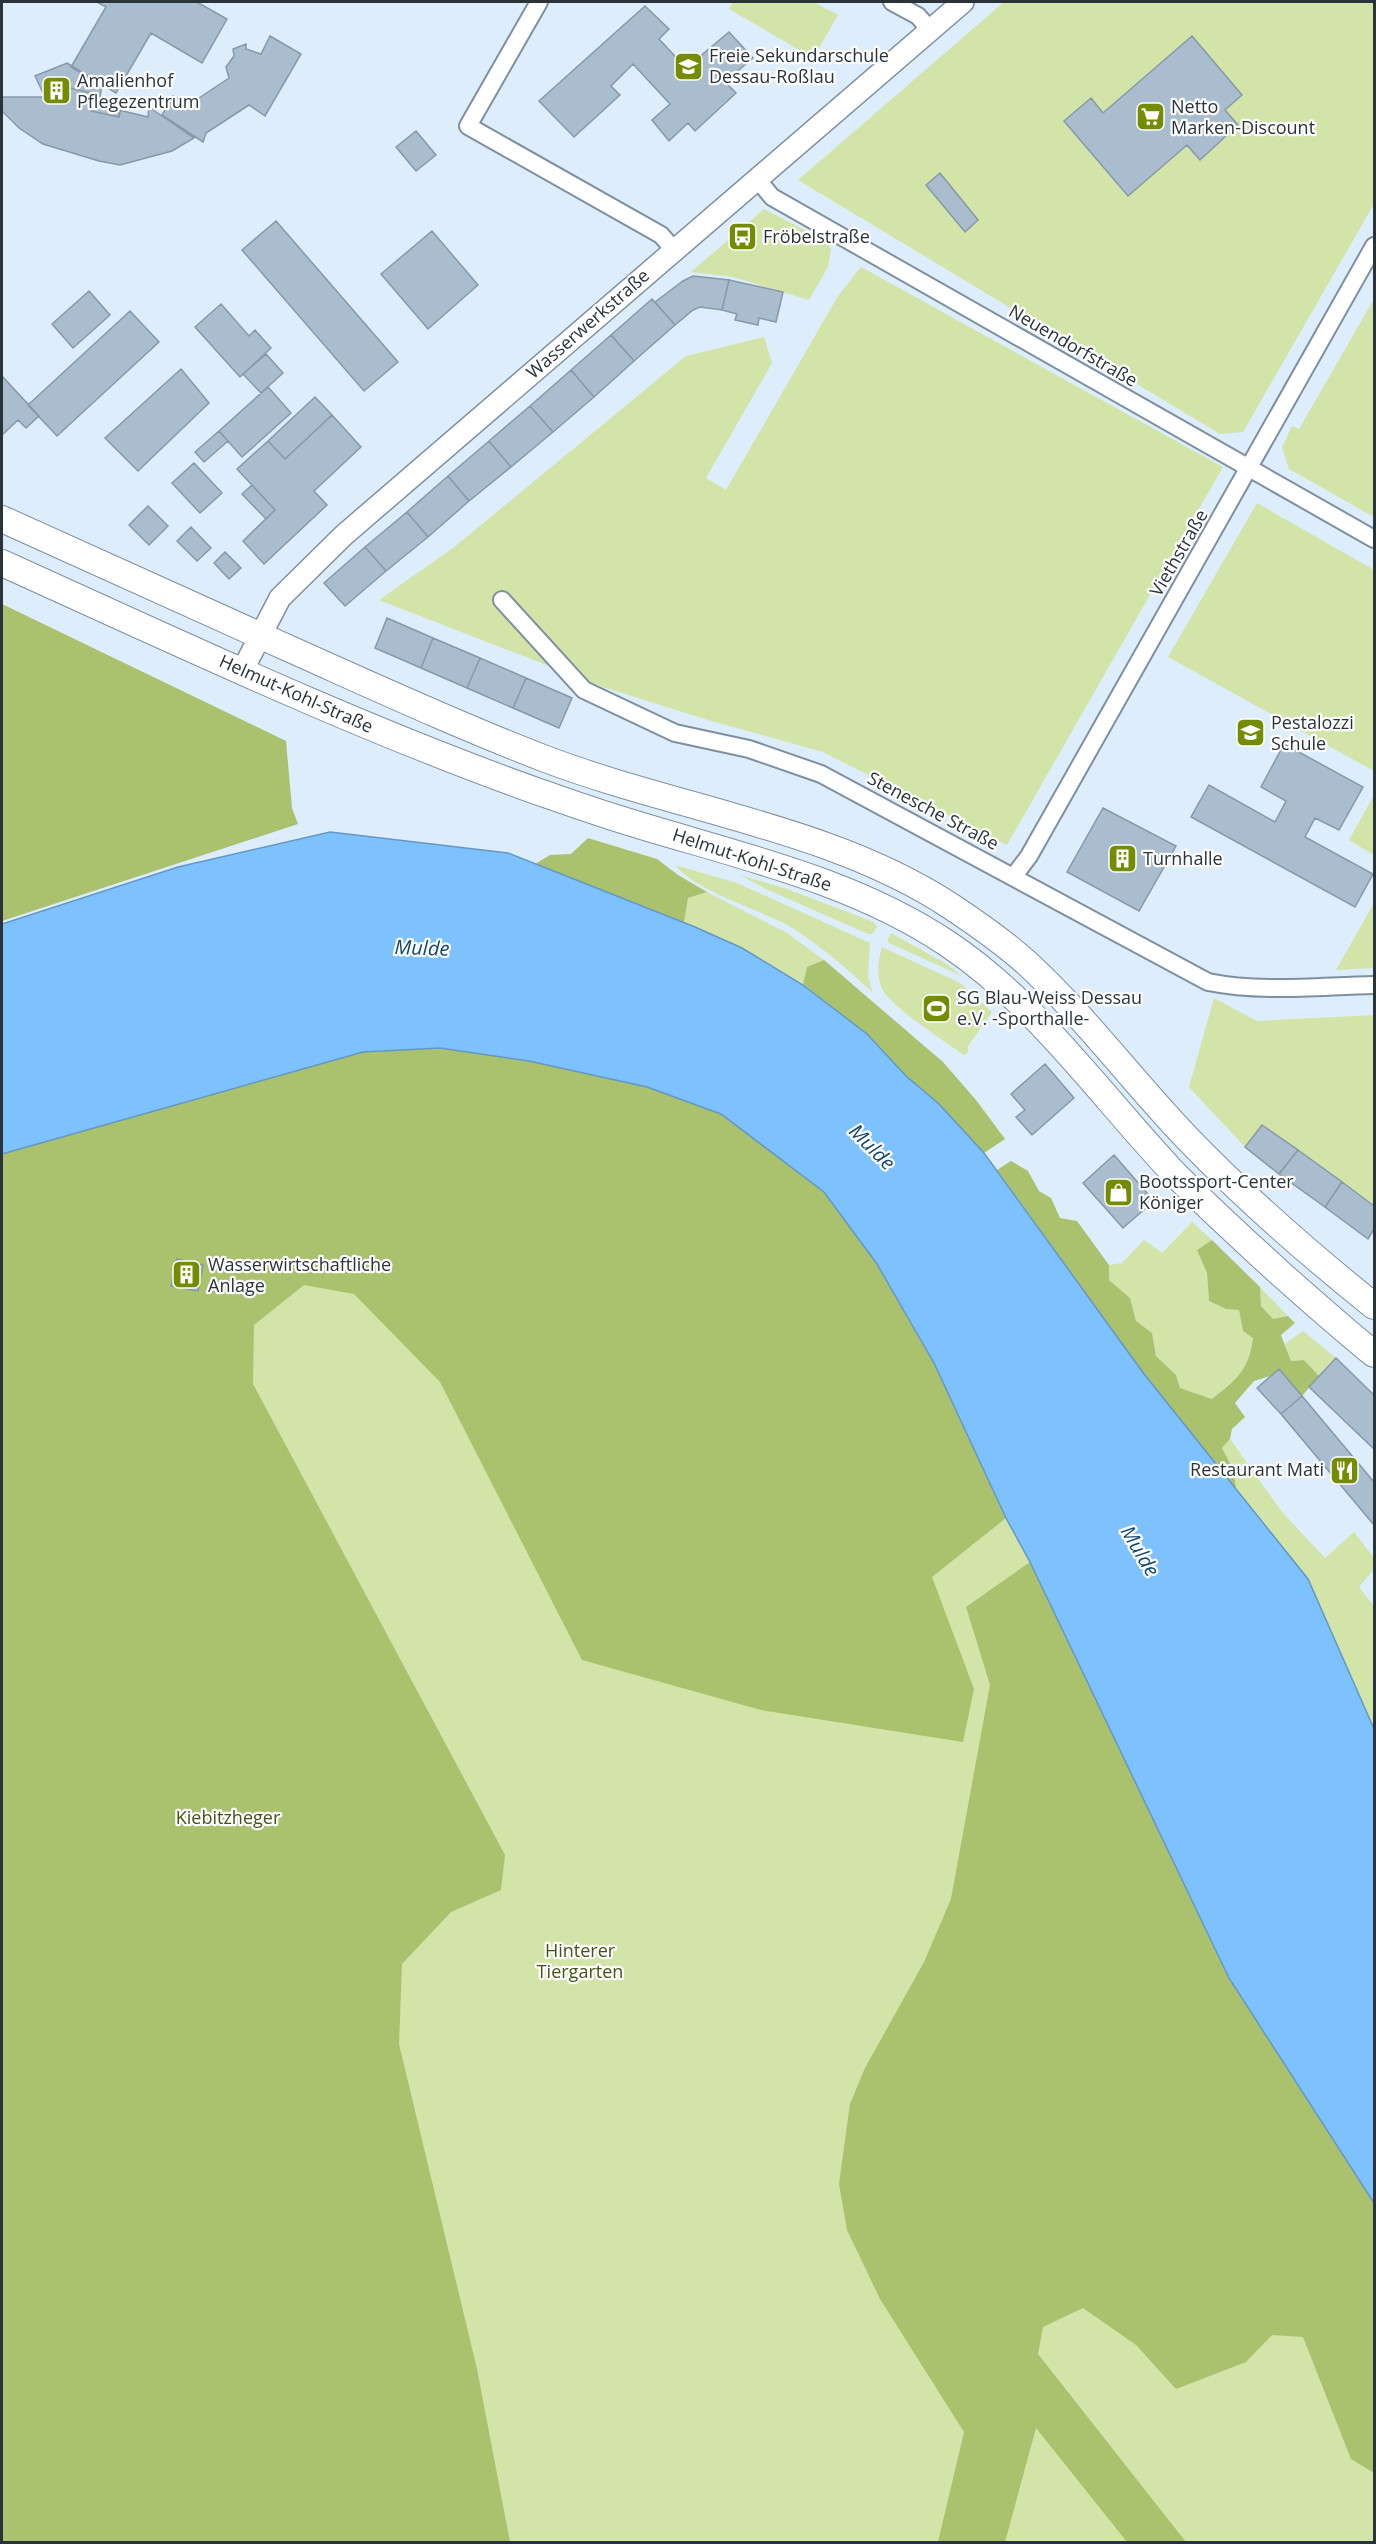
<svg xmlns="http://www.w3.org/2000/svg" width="1376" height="2544" font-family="'Open Sans',sans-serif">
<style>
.green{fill:#d2e4a8}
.forest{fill:#aac16e}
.water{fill:#7dc2ff;stroke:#6497c4;stroke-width:1.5}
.building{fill:#aabdce;stroke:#8698a9;stroke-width:1.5}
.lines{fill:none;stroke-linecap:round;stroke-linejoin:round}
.minor-casing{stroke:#7e90a0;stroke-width:20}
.tertiary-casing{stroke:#7e90a0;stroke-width:24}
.primary-casing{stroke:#7e90a0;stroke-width:28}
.minor{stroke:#fff;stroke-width:16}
.tertiary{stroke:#fff;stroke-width:21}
.primary{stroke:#fff;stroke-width:26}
.labels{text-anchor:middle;stroke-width:4.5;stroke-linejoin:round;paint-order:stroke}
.poi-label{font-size:18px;fill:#2b333a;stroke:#fff;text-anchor:start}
.street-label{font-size:18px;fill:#2b333a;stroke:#fff}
.park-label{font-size:18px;fill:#445216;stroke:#fff}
.water-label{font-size:20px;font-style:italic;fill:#12456c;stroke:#fff}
</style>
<rect width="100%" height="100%" fill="#ddedfb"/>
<path class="green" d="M733,2H813L838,15L813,58L729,9Z
M1004,2H1374V204L1243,432L1220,434L798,180Z
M764,209L826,241L831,249L828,267L809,300L733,277L691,272Z
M861,267L1223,467L1007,845L823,752L708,720L603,687L379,600L453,548L686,356L764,337L772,363L706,478L726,490L838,296Z
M1374,299V517L1289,469L1282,447L1292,426L1299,429Z
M1257,503L1374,570V771L1168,657Z
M1374,795V855L1349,840Z
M675,865L737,883L870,943L868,977L873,993C850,971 816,942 789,926C757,908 697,892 675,865Z
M740,875L787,889L874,922L877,927L872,934H868L766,889Z
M707,892L787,933L824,960L807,967L803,984L742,948L684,922L688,898Z
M1374,903V968L1336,970Z
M891,933L945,963L962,976L887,942Z
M882,947L960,983L992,1012L968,1046V1053L964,1055C947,1043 890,1006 882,989C876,976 878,961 882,947Z
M1214,998L1257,1021L1374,1015V1207L1263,1125L1245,1147L1189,1087Z
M2,1154L934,1363L1006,1518L1030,1562L1229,1978L1374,2203V2542H2Z
M1192,1222L1212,1240L1197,1250L1207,1273L1209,1301L1226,1309L1239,1310L1243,1331L1253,1338C1249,1370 1237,1379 1212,1399L1180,1388L1176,1375L1156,1356L1152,1333L1136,1322L1130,1298L1109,1280V1265L1122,1263L1144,1240L1162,1253Z
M1260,1287L1288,1316L1273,1320L1261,1306Z
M1303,1331L1336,1358L1319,1376L1304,1360L1291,1361L1285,1344Z
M1230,1439L1282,1512L1325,1558L1354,1532L1374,1558V1569L1359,1587L1374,1606V1729L1308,1579L1236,1489L1234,1471L1222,1448Z"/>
<path class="forest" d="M2,604L286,741L292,808L298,824L2,921Z
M588,838L657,859L678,875L707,892L688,898L684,922L535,864L550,855L571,854Z
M824,960L943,1062L976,1100L1005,1139L984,1153L939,1104L906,1076L867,1034L803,984L807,967Z
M440,1048L529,1061L647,1087L722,1114L824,1192L877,1264L934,1363L1006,1518L932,1577L974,1689L963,1742L761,1710L582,1660L440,1382L354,1294L304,1285L254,1325L253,1384L505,1855L501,1890L451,1912L402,1964L399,2044L477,2369L510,2542H2V1154L363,1052Z
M1011,1161L1028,1171L1039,1191L1051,1198L1060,1218L1077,1221L1109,1265V1280L1130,1298L1136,1321L1152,1333L1156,1356L1176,1375L1180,1388L1212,1399C1237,1379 1249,1370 1253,1338L1243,1331L1239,1310L1226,1309L1209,1301L1207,1273L1197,1250L1212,1240L1260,1287L1261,1306L1273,1319L1288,1316L1295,1323L1281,1335L1291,1361L1304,1360L1319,1376L1302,1396L1279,1369L1270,1376L1254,1381L1235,1403L1245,1417L1232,1429L1230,1439L1222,1448L1234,1471L1236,1489L1144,1374L997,1170Z
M1030,1562L1229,1978L1374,2203V2473L1351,2459L1303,2337L1272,2335L1246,2362L1176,2389L1136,2345L1083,2308L1043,2327L1038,2354L1186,2542H1127L1036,2428L1005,2542H938L964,2432L880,2299L847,2230L839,2184L850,2104L865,2068L924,1962L951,1899L990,1685L966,1607Z"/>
<path class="water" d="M330,832L508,853L695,927L742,948L803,985L867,1034L906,1076L939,1104L984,1153L1144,1374L1308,1579L1374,1729V2203L1229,1978L1030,1562L1006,1518L934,1363L877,1264L824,1192L721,1114L647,1087L529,1061L440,1048L363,1052L2,1154V924L178,867Z"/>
<path class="building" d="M97,2H197L227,19L202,63L151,33L116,93L71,67L106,7Z
M645,6L669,29L659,39L686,68L729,32L753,58L725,82L736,93L695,131L688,123L669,141L652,120L670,104L633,64L611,86L620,95L574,137L539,101Z
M270,36L301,54L265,116L249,105L206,133L203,142L162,115L173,96L190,104L229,78L226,67L234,56L233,49L246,44V49L261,54Z
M1192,36L1242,95L1225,110L1238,125L1200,160L1187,145L1128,196L1064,121L1091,98L1103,113Z
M67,63L102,85L100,97L122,102L119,117L91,111L95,94L70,88L68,101L45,97L35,76Z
M70,88L95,94L91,111L119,117V110L148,117L149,107L194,138L172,151L120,165L99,161L43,144L19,128L2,111V97H45L68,101Z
M416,131L436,155L416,171L396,147Z
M940,173L978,220L965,232L926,185Z
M276,221L398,362L364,391L242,250Z
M432,231L478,285L428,329L381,274Z
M693,276L729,280L722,310L700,307L693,310L675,325L655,302L683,281Z
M729,280L783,292L776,322L759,318L758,325L735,320L737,314L722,310Z
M89,291L110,315L73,348L52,324Z
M652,299L675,325L634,361L611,335Z
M221,304L249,336L255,330L271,348L240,377L195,327Z
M130,311L159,342L57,436L28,405Z
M611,335L634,361L594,397L571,370Z
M266,354L283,373L261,393L243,374Z
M181,369L209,403L138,471L105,438Z
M571,370L594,397L553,432L530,406Z
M2,376L39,416L26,428L18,420L2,435Z
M268,387L291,413L242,457L219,431Z
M315,397L332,415L285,459L268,441Z
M530,406L553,432L511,467L489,441Z
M332,415L361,447L314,491L327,505L264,564L243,541L275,510L237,469L268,441L285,459Z
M219,431L228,441L204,462L195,452Z
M489,441L511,467L469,501L448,476Z
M194,463L222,493L200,513L172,483Z
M448,476L469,501L428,537L407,512Z
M252,485L275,510L266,519L242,494Z
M148,506L168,526L149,545L129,525Z
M407,512L428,537L386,571L365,547Z
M191,527L211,548L197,561L177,541Z
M365,547L386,571L345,606L324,583Z
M225,552L241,568L229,579L214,563Z
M387,618L433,638L421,668L375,648Z
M433,638L480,658L467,688L421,668Z
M480,658L526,678L513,708L467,688Z
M526,678L572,698L559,728L513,708Z
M1284,744L1363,787L1339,830L1315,818L1305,837L1373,874L1355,907L1191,817L1209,785L1275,822L1286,801L1261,787Z
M1103,808L1176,846L1139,911L1067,872Z
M1045,1064L1074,1098L1032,1135L1016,1117L1025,1110L1011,1094Z
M1262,1125L1298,1150L1279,1174L1245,1147Z
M1298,1150L1342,1182L1325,1207L1279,1174Z
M1114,1155L1154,1201L1123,1228L1083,1183Z
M1342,1182L1374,1206V1229L1368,1239L1325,1207Z
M177,1259L203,1265L198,1291L171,1286Z
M1336,1358L1374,1395V1449L1309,1387Z
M1279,1369L1302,1396L1281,1414L1257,1388Z
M1302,1396L1374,1482V1525L1281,1414Z"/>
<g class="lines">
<defs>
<path id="minor" d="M539,2L468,126L661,235L674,250
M892,2L918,16L930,30
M758,180L772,197L1374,539
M502,600L584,690L675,733L749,749L821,774L1208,982C1263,993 1319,986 1374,985
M1014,876L1029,856L1374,246"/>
<path id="tertiary" d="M242,671L280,598L344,535L963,2"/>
<path id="primary" d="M2,519C98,563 194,606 290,649C373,686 457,725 543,758C676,809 833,828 952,907C979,925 1005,943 1029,965C1087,1019 1134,1083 1188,1139C1246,1199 1309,1254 1374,1306
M2,563C179,643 356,727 539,792C565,801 590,810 616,818C729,854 848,877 948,944C1036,1003 1099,1093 1170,1169C1206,1206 1244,1240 1282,1275C1313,1302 1343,1329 1374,1354"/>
</defs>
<use href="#minor" class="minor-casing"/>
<use href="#tertiary" class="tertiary-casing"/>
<use href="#primary" class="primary-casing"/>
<use href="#minor" class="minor"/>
<use href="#tertiary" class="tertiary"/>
<use href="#primary" class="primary"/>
</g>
<defs>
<symbol id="school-square" viewBox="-11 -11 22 22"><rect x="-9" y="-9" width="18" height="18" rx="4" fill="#738c01" stroke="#fff"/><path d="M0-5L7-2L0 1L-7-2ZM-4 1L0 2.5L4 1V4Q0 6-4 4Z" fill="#fff"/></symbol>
<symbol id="building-square" viewBox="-11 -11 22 22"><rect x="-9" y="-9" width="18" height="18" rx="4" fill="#738c01" stroke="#fff"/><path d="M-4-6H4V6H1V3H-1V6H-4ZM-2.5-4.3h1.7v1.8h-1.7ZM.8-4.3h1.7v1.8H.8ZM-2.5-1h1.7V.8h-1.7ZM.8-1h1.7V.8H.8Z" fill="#fff"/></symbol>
<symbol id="supermarket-square" viewBox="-11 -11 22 22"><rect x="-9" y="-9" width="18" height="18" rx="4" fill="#738c01" stroke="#fff"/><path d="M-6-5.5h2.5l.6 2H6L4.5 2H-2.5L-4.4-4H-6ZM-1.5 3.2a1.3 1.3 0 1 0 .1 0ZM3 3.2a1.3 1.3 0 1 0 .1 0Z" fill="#fff"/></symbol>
<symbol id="bus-square" viewBox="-11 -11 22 22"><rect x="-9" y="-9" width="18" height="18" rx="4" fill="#738c01" stroke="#fff"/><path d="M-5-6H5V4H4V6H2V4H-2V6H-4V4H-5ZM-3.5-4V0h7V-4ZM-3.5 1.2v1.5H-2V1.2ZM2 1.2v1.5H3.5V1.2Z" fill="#fff"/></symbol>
<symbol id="stadium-square" viewBox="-11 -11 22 22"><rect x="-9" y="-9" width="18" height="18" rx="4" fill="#738c01" stroke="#fff"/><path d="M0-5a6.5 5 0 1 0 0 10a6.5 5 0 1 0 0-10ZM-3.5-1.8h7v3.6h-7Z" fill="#fff"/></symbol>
<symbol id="shop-square" viewBox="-11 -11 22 22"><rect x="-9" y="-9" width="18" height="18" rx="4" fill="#738c01" stroke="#fff"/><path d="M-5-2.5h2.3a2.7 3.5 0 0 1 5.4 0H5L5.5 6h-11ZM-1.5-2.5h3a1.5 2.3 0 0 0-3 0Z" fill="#fff"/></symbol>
<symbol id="restaurant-square" viewBox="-11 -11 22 22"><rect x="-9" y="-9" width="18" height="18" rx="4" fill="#738c01" stroke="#fff"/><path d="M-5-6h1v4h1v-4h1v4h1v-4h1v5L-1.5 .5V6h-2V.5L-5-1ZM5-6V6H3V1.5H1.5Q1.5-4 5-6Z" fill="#fff"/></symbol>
</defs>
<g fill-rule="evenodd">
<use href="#school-square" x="672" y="50" width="33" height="33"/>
<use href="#building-square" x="40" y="74" width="33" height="33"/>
<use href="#supermarket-square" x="1134" y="100" width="33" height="33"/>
<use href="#bus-square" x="726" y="220" width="33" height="33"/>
<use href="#school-square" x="1234" y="716" width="33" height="33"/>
<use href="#building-square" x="1106" y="842" width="33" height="33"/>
<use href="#stadium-square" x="920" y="992" width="33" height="33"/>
<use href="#shop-square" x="1102" y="1176" width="33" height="33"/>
<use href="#building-square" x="170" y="1258" width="33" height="33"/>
<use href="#restaurant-square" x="1328" y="1454" width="33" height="33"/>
</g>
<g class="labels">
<g class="poi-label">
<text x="709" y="62">Freie Sekundarschule<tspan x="709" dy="21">Dessau-Roßlau</tspan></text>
<text x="77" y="87">Amalienhof<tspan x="77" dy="21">Pflegezentrum</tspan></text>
<text x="1171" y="113">Netto<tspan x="1171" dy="21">Marken-Discount</tspan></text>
<text x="763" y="243">Fröbelstraße</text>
<text x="1271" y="729">Pestalozzi<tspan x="1271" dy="21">Schule</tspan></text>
<text x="1143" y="865">Turnhalle</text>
<text x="957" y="1004">SG Blau-Weiss Dessau<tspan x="957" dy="21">e.V. -Sporthalle-</tspan></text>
<text x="1139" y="1188">Bootssport-Center<tspan x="1139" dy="21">Königer</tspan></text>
<text x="208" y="1271">Wasserwirtschaftliche<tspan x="208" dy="21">Anlage</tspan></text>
<text x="1324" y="1476" text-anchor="end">Restaurant Mati</text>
</g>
<g class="street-label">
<text transform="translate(588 324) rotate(-41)" y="6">Wasserwerkstraße</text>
<text transform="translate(1073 346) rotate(30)" y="6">Neuendorfstraße</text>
<text transform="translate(1179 553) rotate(-60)" y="6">Viethstraße</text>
<text transform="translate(296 694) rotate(24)" y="6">Helmut-Kohl-Straße</text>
<text transform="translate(933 811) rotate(28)" y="6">Stenesche Straße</text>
<text transform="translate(752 860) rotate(18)" y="6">Helmut-Kohl-Straße</text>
</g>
<g class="park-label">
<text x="228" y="1824">Kiebitzheger</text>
<text x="580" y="1957">Hinterer<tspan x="580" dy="21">Tiergarten</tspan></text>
</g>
<g class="water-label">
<text transform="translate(422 948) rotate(2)" y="7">Mulde</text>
<text transform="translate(872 1147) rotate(45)" y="7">Mulde</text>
<text transform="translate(1140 1551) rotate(59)" y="7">Mulde</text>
</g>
</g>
<rect width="1376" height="2544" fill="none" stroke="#2b333a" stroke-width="6"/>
</svg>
